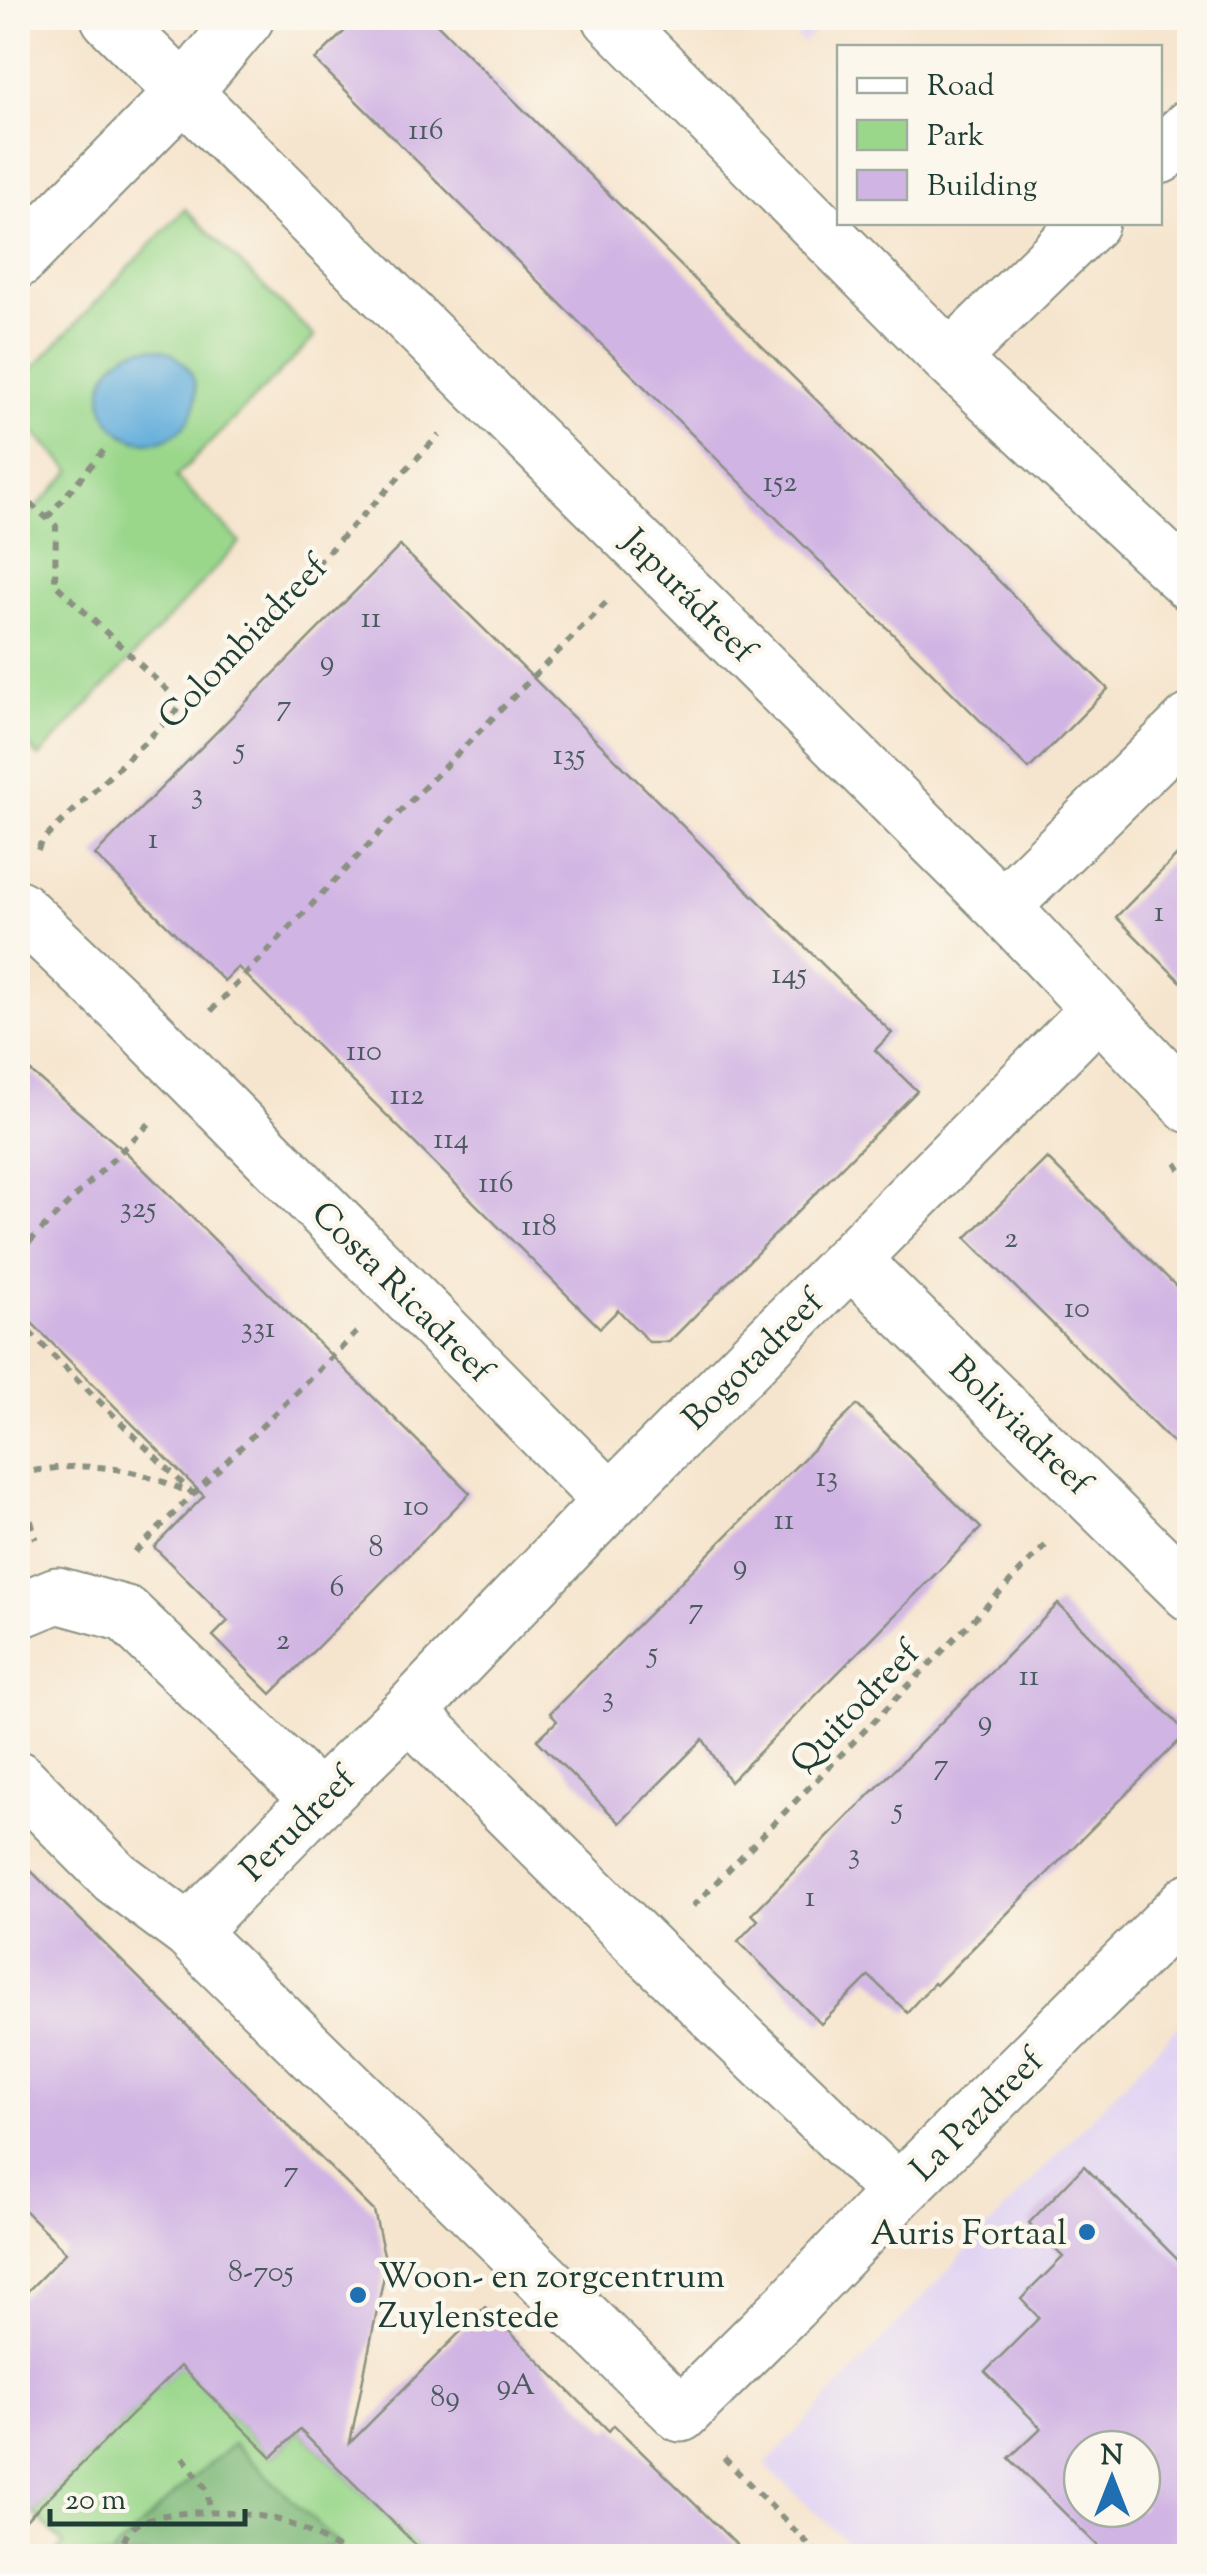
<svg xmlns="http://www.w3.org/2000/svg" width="1207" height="2574" font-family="'Sorts Mill Goudy',serif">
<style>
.built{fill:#e1d4f3;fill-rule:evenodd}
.green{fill:#9ad78b;stroke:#5c8a60;stroke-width:2.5}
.forest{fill:#7bb877;stroke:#4d7a56;stroke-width:2.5}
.water{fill:#63aedc;stroke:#417688;stroke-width:2.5}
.building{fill:#d0b4e3;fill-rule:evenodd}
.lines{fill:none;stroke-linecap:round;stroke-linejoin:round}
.minor-casing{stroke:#8a9181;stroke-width:59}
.path{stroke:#8a9181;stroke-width:6;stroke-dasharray:8 8;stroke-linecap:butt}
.minor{stroke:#fff;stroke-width:55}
.poi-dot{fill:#1f6fb2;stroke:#fbf7ec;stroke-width:4}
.labels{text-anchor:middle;stroke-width:9;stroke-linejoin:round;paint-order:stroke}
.number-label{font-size:30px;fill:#4b5b60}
.street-label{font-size:35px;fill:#1f3d34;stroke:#fbf7ec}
.poi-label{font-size:35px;fill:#1f3d34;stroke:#fbf7ec;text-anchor:end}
</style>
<rect width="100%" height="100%" fill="#fbf7ec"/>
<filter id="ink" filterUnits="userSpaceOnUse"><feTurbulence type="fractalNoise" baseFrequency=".01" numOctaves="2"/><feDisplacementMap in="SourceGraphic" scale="20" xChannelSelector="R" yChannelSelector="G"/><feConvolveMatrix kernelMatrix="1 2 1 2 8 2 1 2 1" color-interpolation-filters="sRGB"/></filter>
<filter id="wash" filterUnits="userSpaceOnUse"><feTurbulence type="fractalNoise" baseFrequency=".0048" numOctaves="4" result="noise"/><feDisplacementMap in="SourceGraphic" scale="40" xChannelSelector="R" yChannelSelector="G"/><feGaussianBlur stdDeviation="2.25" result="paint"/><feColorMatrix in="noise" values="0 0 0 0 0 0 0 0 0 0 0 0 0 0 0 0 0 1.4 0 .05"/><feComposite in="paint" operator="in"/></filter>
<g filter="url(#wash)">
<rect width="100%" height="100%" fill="#f6e5ce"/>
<path class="built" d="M779,18H778H829L803,43Z
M1189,2014V2556H862L765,2465ZM1082,2449H1142V2509H1082Z"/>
<path class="green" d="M185,209L315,337L176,477L240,542L39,757L18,734V526L72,471L18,416V384Z
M180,2365L272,2457L300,2430L427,2556H52L64,2544L33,2513Z"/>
<path class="forest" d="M234,2444L339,2545L291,2556H110L185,2484Z"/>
<path class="water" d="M102 395a47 47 0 1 1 94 0a47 47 0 1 1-94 0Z"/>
<g id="blocks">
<path class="building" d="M358,18H431L1108,689L1029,769L315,60Z
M400,546L892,1033L875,1050L917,1091L669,1342H649L618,1310L600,1328L238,967L224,981L95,855Z
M1190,842V991L1116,917Z
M18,1061L128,1154L470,1493L271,1694L213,1636L228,1621L154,1547L204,1496L18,1309Z
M1047,1158L1190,1300V1460L966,1238Z
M857,1405L981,1528L730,1782L703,1739L620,1823L537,1740L557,1721L550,1713Z
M1058,1604L1187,1733L936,1985L934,1983L907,2012L869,1976L821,2024L738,1941L758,1920L752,1914Z
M18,1858L374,2211L385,2259V2271L350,2443L485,2307L609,2431L614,2425L748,2556H427L300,2430L272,2457L180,2366L18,2528V2301L66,2252L18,2204Z
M1084,2166L1190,2272V2556H1108L1009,2458L1041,2428L985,2372L1039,2318L1021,2299L1063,2257L1029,2223ZM1082,2449H1142V2509H1082Z"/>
</g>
</g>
<g filter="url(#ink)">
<use href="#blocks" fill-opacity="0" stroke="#8a9181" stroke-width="2.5"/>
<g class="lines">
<defs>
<path id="minor" d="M109,18L1002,907L1190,1105
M611,18L950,359L1190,583
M1160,156L1190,127
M18,260L185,91L246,18
M950,359L1091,222
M1002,907L1190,722
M18,908L119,1004L611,1501
M851,1259L1190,1593
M18,1611L57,1595L126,1614L319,1800
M409,1712L611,1501L1098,1010
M18,1779L115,1877L189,1932
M898,2192L649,1951L409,1712L300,1818L189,1932L681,2414L791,2305L898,2192L1190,1901"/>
</defs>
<use href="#minor" class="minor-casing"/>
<path class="path" d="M18,493L56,526L55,584L183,705
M47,518L106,448
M38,850L41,842L183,705L439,435
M211,1011L392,820L609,600
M1176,1163L1190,1185
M18,1253L150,1123
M18,1321L193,1494
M18,1474C80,1461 129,1464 187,1492
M18,1474L36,1539
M135,1552L357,1332
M693,1906L1051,1540
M183,2457L207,2490L210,2510
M724,2458L820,2556
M118,2556C122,2545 126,2531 137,2524C163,2507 252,2511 282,2521C307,2529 329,2543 350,2556"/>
<use href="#minor" class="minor"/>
</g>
</g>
<g class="poi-dot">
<circle cx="1087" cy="2232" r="10"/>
<circle cx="358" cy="2295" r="10"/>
</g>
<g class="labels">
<g class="number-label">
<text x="426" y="139">116</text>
<text x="780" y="491">152</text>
<text x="371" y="627">11</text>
<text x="327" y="670">9</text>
<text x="284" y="715">7</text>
<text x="240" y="758">5</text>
<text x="569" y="764">135</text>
<text x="197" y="803">3</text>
<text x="153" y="848">1</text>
<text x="1159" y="921">1</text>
<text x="789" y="983">145</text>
<text x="364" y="1060">110</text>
<text x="407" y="1104">112</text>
<text x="451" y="1148">114</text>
<text x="496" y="1192">116</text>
<text x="138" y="1217">325</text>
<text x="539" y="1235">118</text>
<text x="1011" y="1247">2</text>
<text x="1077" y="1317">10</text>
<text x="258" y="1337">331</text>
<text x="827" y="1486">13</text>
<text x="416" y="1515">10</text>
<text x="784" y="1529">11</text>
<text x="376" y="1556">8</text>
<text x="740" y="1574">9</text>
<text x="337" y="1596">6</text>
<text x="696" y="1618">7</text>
<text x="283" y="1649">2</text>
<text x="653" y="1662">5</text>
<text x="1029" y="1685">11</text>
<text x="608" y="1706">3</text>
<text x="985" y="1730">9</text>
<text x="941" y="1774">7</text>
<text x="898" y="1818">5</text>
<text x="854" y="1863">3</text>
<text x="810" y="1906">1</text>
<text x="291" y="2181">7</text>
<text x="261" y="2281">8-705</text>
<text x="516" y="2394">9A</text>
<text x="445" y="2406">89</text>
</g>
<g class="street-label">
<text transform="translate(690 595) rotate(45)" y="12">Japurádreef</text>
<text transform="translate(242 641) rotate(-46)" y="12">Colombiadreef</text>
<text transform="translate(403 1291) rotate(45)" y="12">Costa Ricadreef</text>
<text transform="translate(752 1359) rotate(-45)" y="12">Bogotadreef</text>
<text transform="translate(1021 1425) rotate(44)" y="12">Boliviadreef</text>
<text transform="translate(854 1706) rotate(-46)" y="12">Quitodreef</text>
<text transform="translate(297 1823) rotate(-45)" y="12">Perudreef</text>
<text transform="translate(976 2114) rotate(-45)" y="12">La Pazdreef</text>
</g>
<g class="poi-label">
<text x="1067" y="2244">Auris Fortaal</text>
<text x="378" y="2287" text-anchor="start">Woon- en zorgcentrum<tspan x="378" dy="40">Zuylenstede</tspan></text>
</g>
</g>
<rect width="1207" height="2574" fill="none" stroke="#fbf7ec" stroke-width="60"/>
<rect x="837" y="45" width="325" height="180" fill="#fbf7ec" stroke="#a3ada2" stroke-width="2.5"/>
<rect x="857" y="78" width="50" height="15" fill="#ffffff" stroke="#a3ada2" stroke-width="2.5"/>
<text x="927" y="95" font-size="30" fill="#1f3d34">Road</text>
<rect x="857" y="120" width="50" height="30" fill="#9ad78b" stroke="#a3ada2" stroke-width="2.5"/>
<text x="927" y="145" font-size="30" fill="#1f3d34">Park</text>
<rect x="857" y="170" width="50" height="30" fill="#d0b4e3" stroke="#a3ada2" stroke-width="2.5"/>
<text x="927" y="195" font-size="30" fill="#1f3d34">Building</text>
<g transform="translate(1112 2479)"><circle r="48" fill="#fbf7ec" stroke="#a3ada2" stroke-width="2.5"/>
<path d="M0-8L18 38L0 25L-18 38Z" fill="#1f6fb2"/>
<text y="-15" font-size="28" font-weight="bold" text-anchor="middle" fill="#1f3d34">N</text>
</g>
<path d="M50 2509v15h195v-15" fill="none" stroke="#1f3d34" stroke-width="5"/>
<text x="65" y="2509" font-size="30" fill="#1f3d34" stroke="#fbf7ec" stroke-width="8" paint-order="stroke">20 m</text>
</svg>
